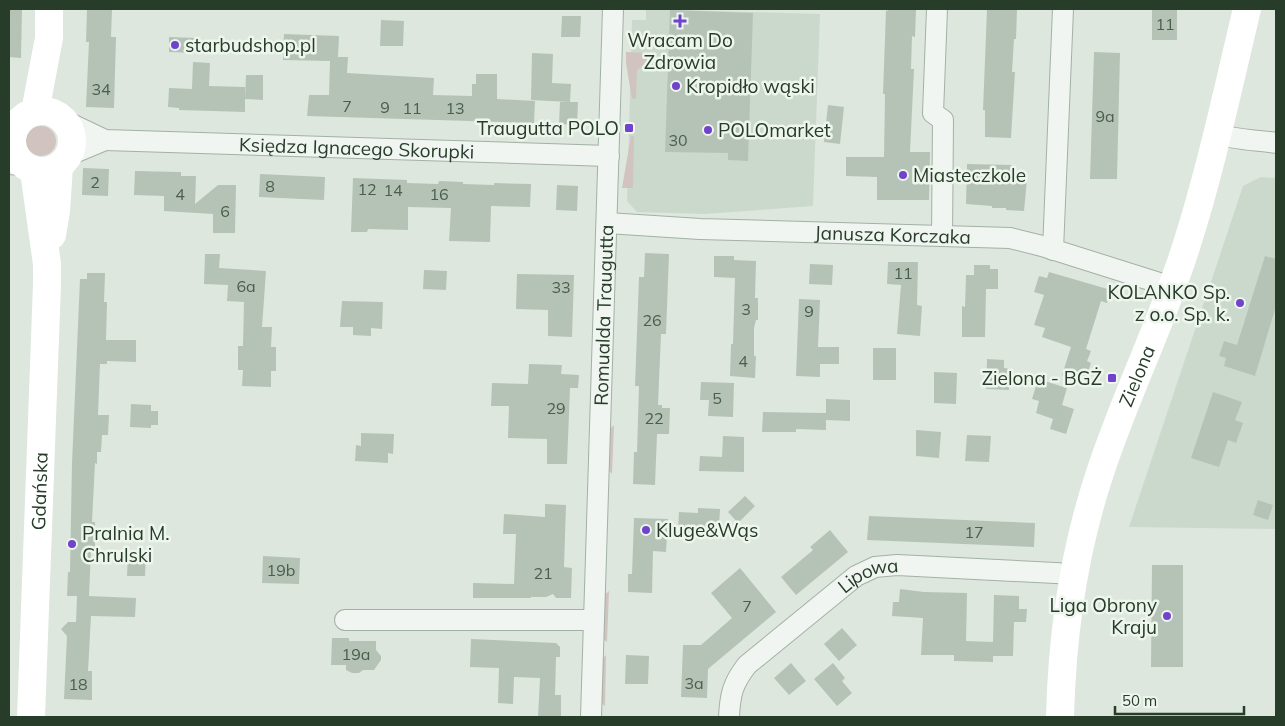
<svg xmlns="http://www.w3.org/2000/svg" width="1285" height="726" font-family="Mulish,sans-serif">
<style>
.built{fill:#cbd9cd}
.green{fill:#d1c3bf}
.building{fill:#b5c3b6}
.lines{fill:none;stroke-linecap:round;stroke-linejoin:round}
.street-casing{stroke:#a3b1a4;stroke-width:22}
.street{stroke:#f0f5f1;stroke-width:20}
.secondary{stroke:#fff;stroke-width:28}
.poi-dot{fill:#6f43cb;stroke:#edf5ed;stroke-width:2}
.labels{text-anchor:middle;stroke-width:5;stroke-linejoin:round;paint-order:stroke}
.number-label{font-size:16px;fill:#4a5e4c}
.poi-label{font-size:19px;fill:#273d29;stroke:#edf5ed;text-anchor:start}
.street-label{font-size:19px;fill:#273d29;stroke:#edf5ed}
</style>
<rect width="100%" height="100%" fill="#dde7de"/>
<path class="built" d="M646,9L820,14L813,206L705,214L637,212L627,201L632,20H646Z
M1261,177L1276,178V529L1129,527L1243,186Z"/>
<path class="green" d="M626,52L646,53L648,54L649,61L637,70L636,98L632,99L626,63Z
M26 141a15 15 0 1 1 30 0a15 15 0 1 1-30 0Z
M631,136H634L633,188H622Z
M614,425L612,474L606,467L608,431Z
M609,591L607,642L600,637L602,597Z
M606,655L605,706L598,701L600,661Z"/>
<path class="building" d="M9,9H22L21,58L9,57Z
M87,9H112L111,37H116L114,108L86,107L89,42H86Z
M888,9H916L915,37L912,36L911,69H914L910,152H930L929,200H877V177L846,176V157H884L885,94H883L886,10L888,11Z
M987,9H1017L1016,39H1014L1012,72H1015L1011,138L985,137V110H983Z
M1152,9H1177V40H1152Z
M670,10L753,13L748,161L728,160V153L665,152Z
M562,16H581L580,37H561Z
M381,20L404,21L403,46H380Z
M284,34L339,36L338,57H348L347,73L434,78L433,95L472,96V84H476V74H497V99L535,101L534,123L307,116L309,95H329L330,61L283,60Z
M169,37L196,38V53L169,52Z
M1094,52L1120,53L1117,179H1090Z
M532,53L553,54L552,83L571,84L570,102L531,100Z
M193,62L210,63L209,86L245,87V112L179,110V108L168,107L169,88L192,89Z
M246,75H263V100L245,99Z
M560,102H578L577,125L559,124Z
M828,105L844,107L840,144L824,142Z
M967,164L1012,165L1011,178L1027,179L1024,211L1006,210V208H992V206L966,204Z
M83,168L109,169L108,196L82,195Z
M135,171L181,172V176H196L195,204L218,185H236L235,233H213V214L164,211V196L134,195Z
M260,174L325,177L324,200L259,197Z
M353,178L407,180V183L438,184L439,181L463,182V184L494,185V183L531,184L530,207L491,206L490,242L449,241L451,208L408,207V230L368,229L367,232H351Z
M557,185L578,186L577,211L556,210Z
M645,253L669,254L666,334H661L658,405H662V408H670L669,434H657L655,485L633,484L634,452H637L639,386H635L639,277H644Z
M205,254H220L219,268L266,271L262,327H272L271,347H276V371H271V387L242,386L243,370H238V346H243L244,302L227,301L228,285L204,284Z
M714,256H734V260L756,261L755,298H758V320H756L754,328V356H756L755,378L730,376L731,344H733L735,278L714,277Z
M1265,256L1276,259V306L1255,376L1224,366L1226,358L1219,356L1224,341L1237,345Z
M888,262H918L917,305L922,306L920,336L897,334L901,285L887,284Z
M810,264L833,265L832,285L809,284Z
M974,265H990V269H998V289H986L985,337H962V306L965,307L966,275H974Z
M424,270L447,271L446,290L423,289Z
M1049,272L1111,290L1107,303L1101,301L1086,349L1091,351L1087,361L1091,363L1087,375L1085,374L1083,382L1062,375L1071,347L1042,337L1045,328L1034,325L1044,295L1034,292L1039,276L1047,278Z
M87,273H105L104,302H107L106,340H136V362L107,361V364H100L98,415H109L108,435H102L101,452H97V464L95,463L92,522H95V551H91L89,596L136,598L135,617L91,616L88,671H92V700L64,699L67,636L61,629L68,622H76L77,596H67L68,572H70L72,463L80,279H87Z
M517,274L574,275L572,337L548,336V310L516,309Z
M799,299L820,300L818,347H839V364H820V377L796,376Z
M342,301L383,302L382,329L371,328V336L353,335V327H340Z
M873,348H896V380H873Z
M987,359L1004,360V368L1010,369L1009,390L986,389Z
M529,364L562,365L561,374L579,375L578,388H570L567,464H547V439L508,438L509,406H491L492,383L528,384Z
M934,372L957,373L956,404L934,403Z
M1038,379L1067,388L1062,405L1074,409L1066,434L1050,429L1053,419L1036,413L1039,401L1032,399Z
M701,382L734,383L733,417L708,416L709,400H700Z
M1213,392L1242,402L1235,420L1243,423L1236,443L1228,440L1219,467L1191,458Z
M826,399L850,400V421L826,420V430L796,429V432H762L763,412L826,413Z
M131,404L151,405V411H158V425H151V428L130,427Z
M916,430L941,432L939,458L916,456Z
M361,433L394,434L393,454L388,453V463L355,461L356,445L361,446Z
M967,435L991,436L989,462L965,461Z
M723,436L744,437V472L699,471L700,456L722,457Z
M745,496L755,506L738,523L728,512Z
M1258,500L1273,505L1268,520L1253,515Z
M545,504L566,505L564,567L572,568L571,598H556L553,594L546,597H531V598H473V583L514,584L516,534H503L504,514L545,517Z
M698,508L720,509L719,528H700V532L678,531L679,512L698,513Z
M869,516L1035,523L1034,547L867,540Z
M634,518L668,519L666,552L653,551L652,593L628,592V574H632Z
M830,530L848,552L796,595L781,577L813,550L810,547Z
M128,553H146L145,576H127Z
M263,556L300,558L299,584L262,583Z
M1152,565H1183V667H1151Z
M740,568L776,612L708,669L707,698L681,697L683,645H701L732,618L711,593Z
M900,589L924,592L967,593L966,641L993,642L994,595L1019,596V609H1027L1026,622H1014L1013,656H993V662L954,661V655H921L923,618L892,616L893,602H899Z
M842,628L857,645L839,661L824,644Z
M332,638H349V641H376V650L381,656V660L374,670H363L359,673H352L346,670V665H331Z
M471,639L556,643L560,647V657H556L555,695H561V717H538L540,678L514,677L513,704L498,703L499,668L470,667Z
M626,655L649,656L648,684H625Z
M791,663L806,681L789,695L774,678Z
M833,663L845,678L842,681L852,693L837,706L814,679Z"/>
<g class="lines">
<defs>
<g id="street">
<path d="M937,9L933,113L943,120L942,236"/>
<path id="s1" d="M65,121L105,140L609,156"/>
<path d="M1218,134C1235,140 1258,140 1276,143"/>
<path d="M9,135L12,132"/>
<path d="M69,155L105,140"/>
<path d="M9,164L22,165"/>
<path id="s2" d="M607,223L700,229L1010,238L1042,246L1172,287"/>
<path d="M1053,250L1063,9"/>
<path d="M345,620H594"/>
<path id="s3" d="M591,717L613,9"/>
<path id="s4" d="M729,717C730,694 733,683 747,665L856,576L875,567L897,565L1075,574"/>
</g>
</defs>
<use href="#street" class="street-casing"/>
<use href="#street" class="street"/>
<g class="secondary">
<circle cx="42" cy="141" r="30"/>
<path d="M35,112L49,38V9"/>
<path d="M52,235L56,211L59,166"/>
<path id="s5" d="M31,717L47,284V264L34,171"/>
<path id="s6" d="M1060,717C1062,637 1073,556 1098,479C1123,400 1161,326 1186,247C1211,169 1228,88 1247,9"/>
</g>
</g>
<g class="poi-dot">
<path d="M677.5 13.5h5v5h5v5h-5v5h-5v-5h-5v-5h5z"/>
<circle cx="175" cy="45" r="5"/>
<circle cx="676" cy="86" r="5"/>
<rect x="624" y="123" width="10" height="10" rx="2.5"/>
<circle cx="708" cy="130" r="5"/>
<circle cx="903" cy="175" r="5"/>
<circle cx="1240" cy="303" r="5"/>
<rect x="1107" y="373" width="10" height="10" rx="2.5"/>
<circle cx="646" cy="530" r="5"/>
<circle cx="72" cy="544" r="5"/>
<circle cx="1167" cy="616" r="5"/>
</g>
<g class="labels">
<g class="number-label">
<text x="1165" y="30">11</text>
<text x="101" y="95">34</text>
<text x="347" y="112">7</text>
<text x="385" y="113">9</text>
<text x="412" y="114">11</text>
<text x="455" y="114">13</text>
<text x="1105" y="122">9a</text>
<text x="678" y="146">30</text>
<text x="95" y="188">2</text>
<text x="270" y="192">8</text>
<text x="367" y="195">12</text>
<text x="393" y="196">14</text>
<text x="180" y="200">4</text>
<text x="439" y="200">16</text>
<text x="225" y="217">6</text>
<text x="903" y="279">11</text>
<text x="246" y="292">6a</text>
<text x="561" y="293">33</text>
<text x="746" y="315">3</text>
<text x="809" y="317">9</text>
<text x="652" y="326">26</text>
<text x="743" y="367">4</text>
<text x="717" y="404">5</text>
<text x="556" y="414">29</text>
<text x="654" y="424">22</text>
<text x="974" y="538">17</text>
<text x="281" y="576">19b</text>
<text x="543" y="579">21</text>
<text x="747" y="612">7</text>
<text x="356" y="660">19a</text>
<text x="694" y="689">3a</text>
<text x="78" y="690">18</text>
</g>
<g class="poi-label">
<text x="680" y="47" text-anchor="middle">Wracam Do<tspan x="680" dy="22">Zdrowia</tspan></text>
<text x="185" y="52">starbudshop.pl</text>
<text x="686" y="93">Kropidło wąski</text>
<text x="619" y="135" text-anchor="end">Traugutta POLO</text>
<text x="718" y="137">POLOmarket</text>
<text x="913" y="182">Miasteczkole</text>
<text x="1230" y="299" text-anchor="end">KOLANKO Sp.<tspan x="1230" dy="22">z o.o. Sp. k.</tspan></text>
<text x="1102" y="385" text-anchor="end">Zielona - BGŻ</text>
<text x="656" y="537">Kluge&amp;Wąs</text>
<text x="82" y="540">Pralnia M.<tspan x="82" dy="22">Chrulski</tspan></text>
<text x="1157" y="612" text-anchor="end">Liga Obrony<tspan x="1157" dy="22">Kraju</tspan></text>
</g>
<g class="street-label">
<text dy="7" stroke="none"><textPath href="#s1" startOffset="296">Księdza Ignacego Skorupki</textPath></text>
<text dy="7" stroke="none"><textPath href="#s2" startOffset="286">Janusza Korczaka</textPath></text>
<text dy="7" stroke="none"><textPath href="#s3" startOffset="402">Romualda Traugutta</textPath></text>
<text dy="7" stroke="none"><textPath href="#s6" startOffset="352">Zielona</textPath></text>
<text dy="7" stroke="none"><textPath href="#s5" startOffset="226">Gdańska</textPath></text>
<text dy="7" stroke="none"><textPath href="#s4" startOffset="209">Lipowa</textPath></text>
</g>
</g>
<rect width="1285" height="726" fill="none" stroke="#273d29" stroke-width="20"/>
<path d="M1115 706v8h129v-8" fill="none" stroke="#273d29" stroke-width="2.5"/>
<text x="1122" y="706" font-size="15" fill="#273d29" stroke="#edf5ed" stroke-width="4" paint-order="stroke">50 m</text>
</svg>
